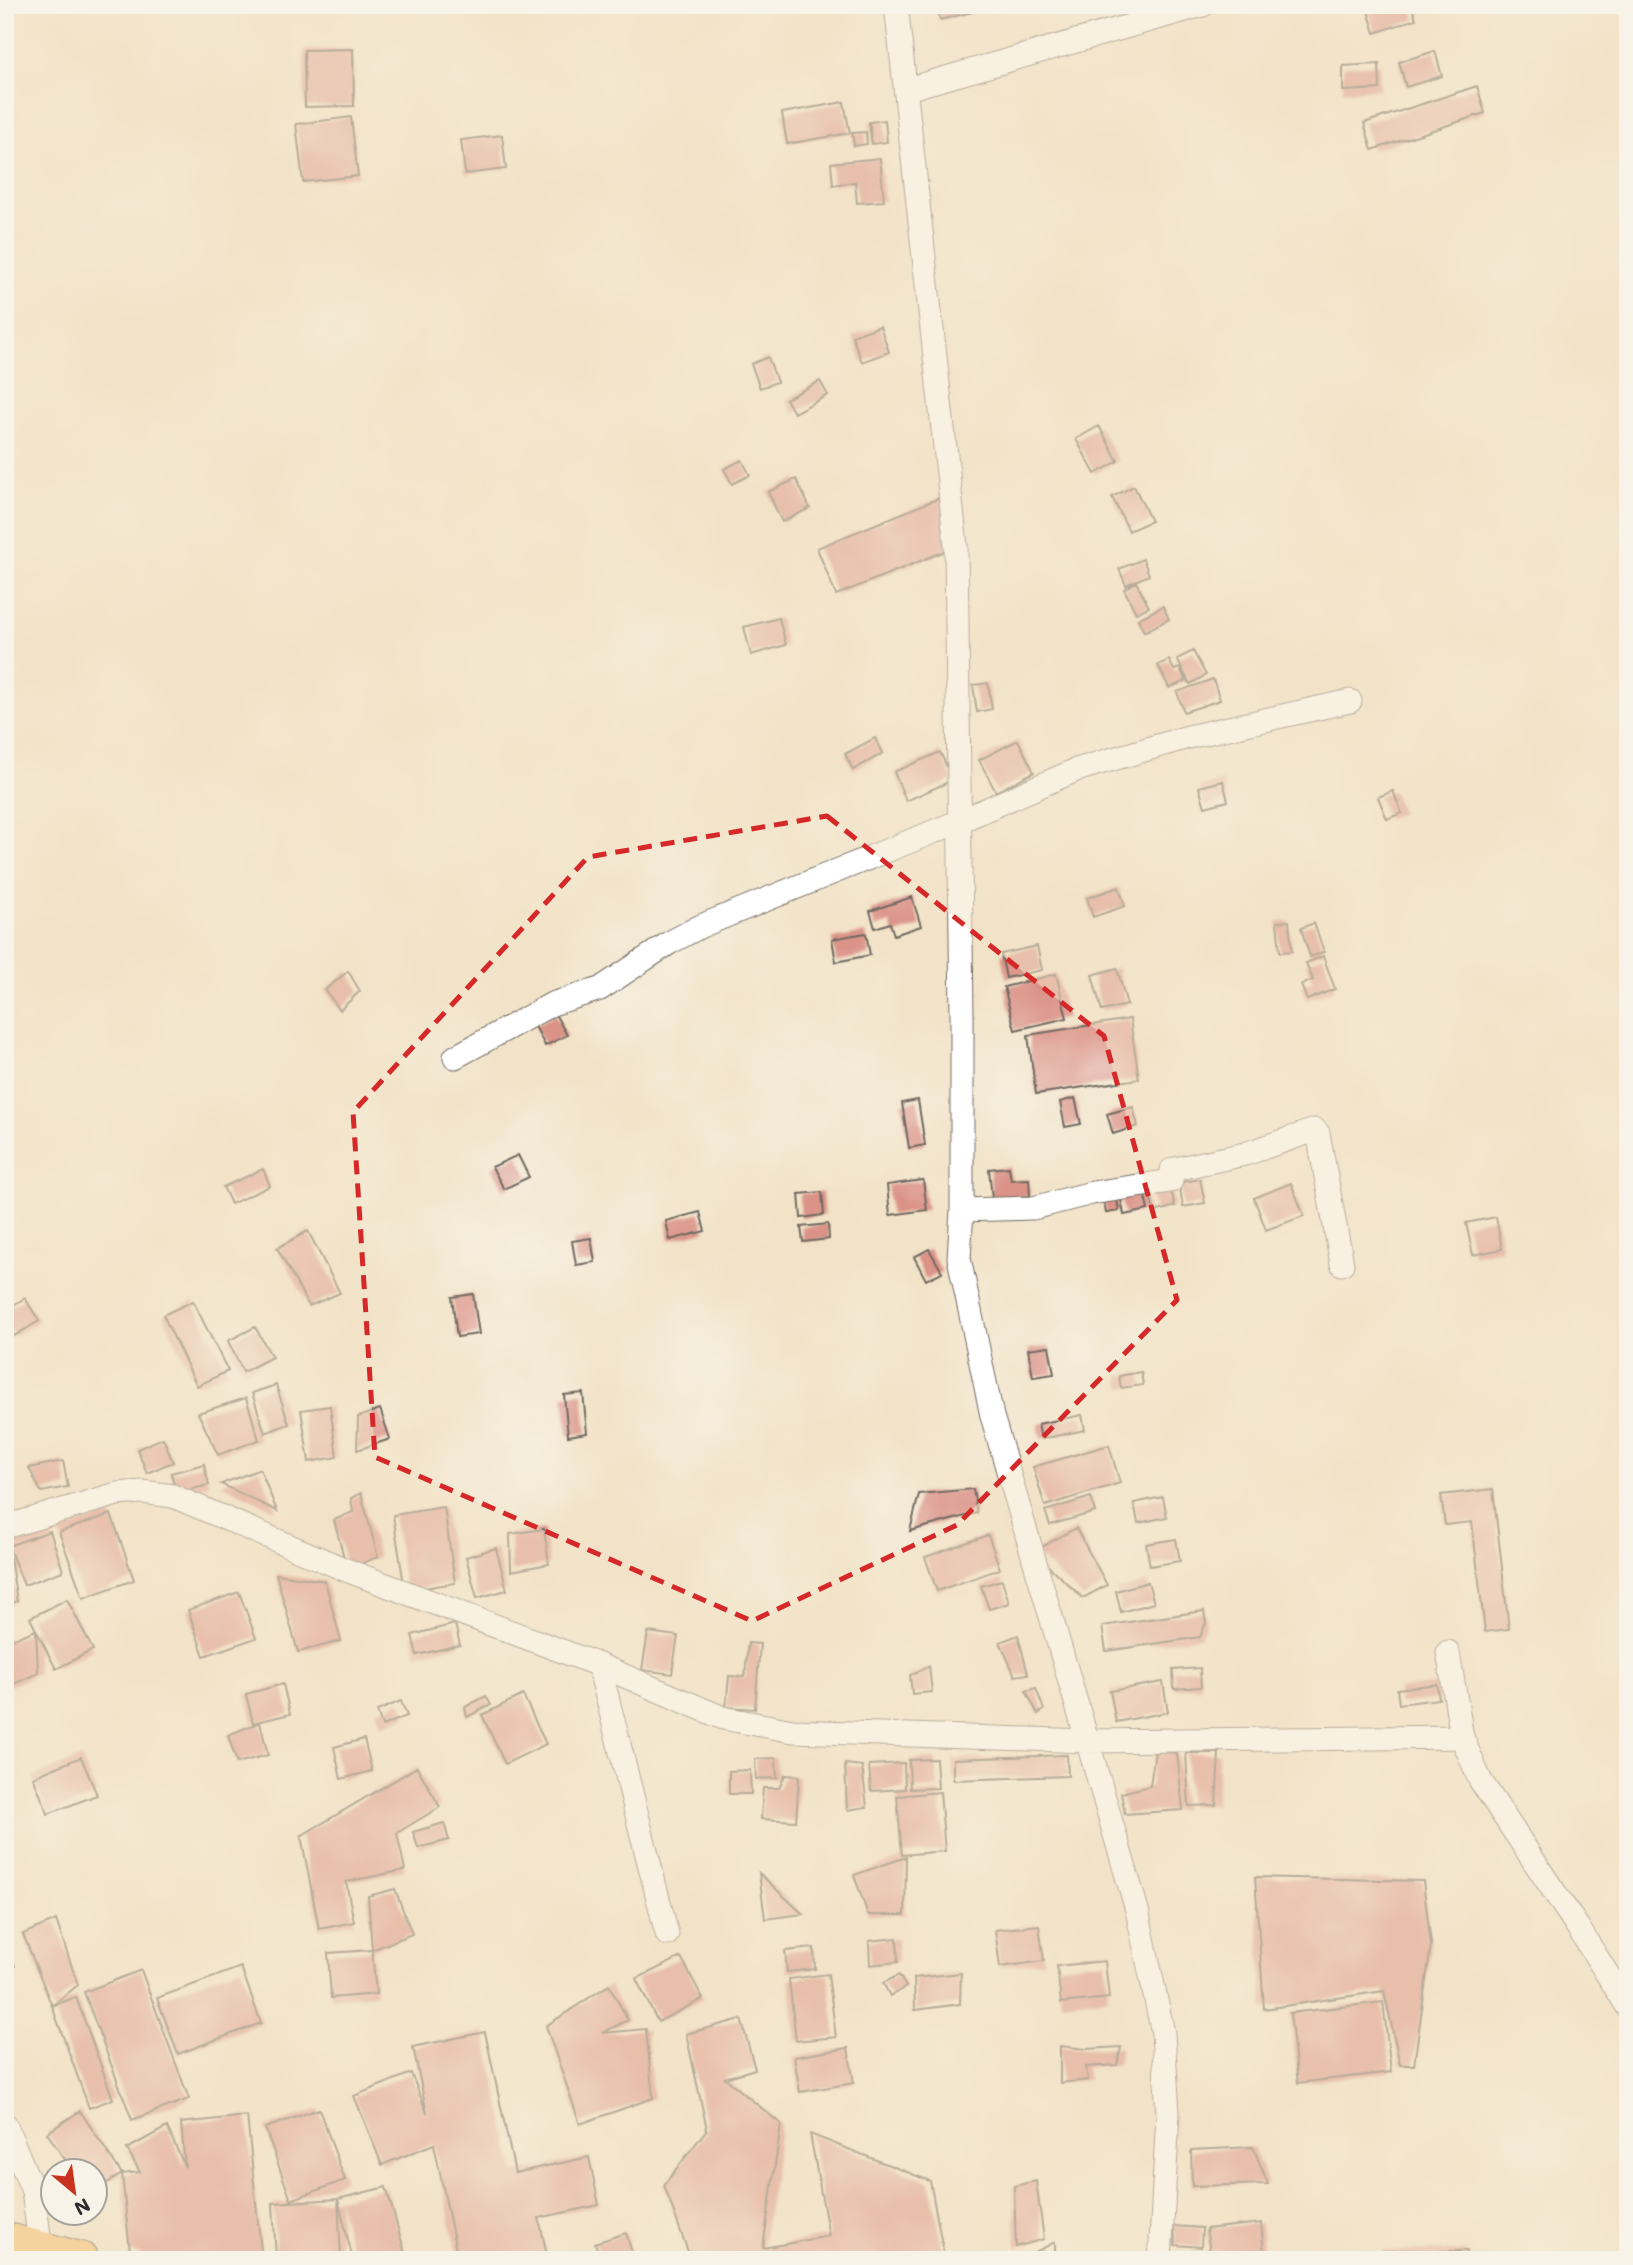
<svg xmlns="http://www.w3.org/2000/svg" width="1633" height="2265" font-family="Mali,sans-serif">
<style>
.building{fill:#db9287}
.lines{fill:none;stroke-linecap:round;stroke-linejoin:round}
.minor-casing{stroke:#716b62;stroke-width:25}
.highway-casing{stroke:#716b62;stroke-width:38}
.minor{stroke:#fff;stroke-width:23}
.highway{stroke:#f9be6d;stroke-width:35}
.marked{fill:none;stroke:#d62828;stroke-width:5;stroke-dasharray:14 9;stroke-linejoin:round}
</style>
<rect width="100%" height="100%" fill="#f7f3e8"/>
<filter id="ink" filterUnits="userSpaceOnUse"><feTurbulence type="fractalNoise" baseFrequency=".0143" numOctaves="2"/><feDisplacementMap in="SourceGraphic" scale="14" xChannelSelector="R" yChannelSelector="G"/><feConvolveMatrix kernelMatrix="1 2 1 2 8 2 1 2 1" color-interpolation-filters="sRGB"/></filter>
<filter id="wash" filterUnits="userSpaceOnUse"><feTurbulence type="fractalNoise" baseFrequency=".00686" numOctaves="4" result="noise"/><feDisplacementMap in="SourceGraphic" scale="28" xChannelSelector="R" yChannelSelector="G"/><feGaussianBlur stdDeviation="1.57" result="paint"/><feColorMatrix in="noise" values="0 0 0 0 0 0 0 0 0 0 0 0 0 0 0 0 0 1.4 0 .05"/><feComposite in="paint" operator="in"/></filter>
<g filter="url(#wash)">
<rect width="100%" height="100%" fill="#f2e3c8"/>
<g id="blocks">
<path class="building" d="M937,5H996L997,6L940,20Z
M1366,5H1411L1416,19L1375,33Z
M353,49L354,106L305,107L304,50Z
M1435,51L1442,76L1406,87L1399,62Z
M1379,64L1380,89L1343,91V66Z
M1477,86L1485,113L1372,150L1364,123Z
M844,102L850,133L787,144L782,113Z
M351,117L358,176L303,182L296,124Z
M885,120L887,142L872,144L869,122Z
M866,132L867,144L854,146L852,133Z
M502,135L506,169L465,174L461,140Z
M880,158L884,201L857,203L855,182L833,185L831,163Z
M880,326L889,352L862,362L852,336Z
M768,357L777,382L760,388L751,364Z
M820,381L828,395L794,413L786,399Z
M1099,426L1118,461L1095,474L1076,439Z
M742,460L750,475L732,484L724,469Z
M796,479L810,508L782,522L768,492Z
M1134,486L1151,521L1129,531L1112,497Z
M949,494L955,547L836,595L817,548Z
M1143,559L1149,575L1126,585L1119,569Z
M1136,582L1149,607L1136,613L1124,589Z
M1163,606L1169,619L1144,632L1138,619Z
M779,618L786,645L751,655L744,627Z
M1193,651L1206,675L1190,684L1177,659Z
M1169,660L1174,670L1180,668L1186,681L1169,688L1158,665Z
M1213,679L1220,700L1184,712L1177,692Z
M988,683L992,709L977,712L973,685Z
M875,738L883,753L853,770L845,754Z
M1018,740L1034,772L996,792L979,760Z
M940,752L953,780L906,801L894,772Z
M1223,781L1228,801L1205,807L1199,787Z
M1393,791L1402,813L1387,819L1378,797Z
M1119,887L1125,906L1093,917L1087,898Z
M912,897L921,926L894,935L890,923L875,928L870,911Z
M1289,921L1292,951L1280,952L1277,922Z
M1314,923L1324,952L1310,957L1301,928Z
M866,933L870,955L836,962L832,939Z
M1037,946L1042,970L1006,978L1001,954Z
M1323,956L1335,989L1307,1000L1301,985L1313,980L1306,963Z
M1117,968L1127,1005L1102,1011L1092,975Z
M348,971L360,991L340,1010L325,990Z
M1056,974L1067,1018L1015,1030L1004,987Z
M555,1014L567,1035L545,1046L535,1026Z
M1130,1019L1139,1079L1036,1094L1028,1035Z
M1075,1098L1081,1124L1065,1127L1060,1102Z
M918,1100L925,1145L909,1148L902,1103Z
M1133,1107L1138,1126L1113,1134L1107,1114Z
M518,1155L529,1177L504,1189L492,1167Z
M1009,1167L1011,1180L1029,1179L1030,1196L992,1199L989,1169Z
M263,1169L270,1186L231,1204L223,1187Z
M1200,1179L1205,1203L1183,1207L1179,1183Z
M923,1180L927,1210L890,1215L887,1185Z
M1291,1183L1304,1216L1266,1230L1254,1198Z
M1170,1186L1175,1206L1155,1212L1150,1191Z
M1144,1191L1148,1210L1124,1215L1120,1195Z
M822,1192L824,1215L801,1218L799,1194Z
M1116,1194L1119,1211L1106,1213L1103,1197Z
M700,1212L705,1231L670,1240L666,1221Z
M1496,1217L1502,1249L1473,1255L1466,1223Z
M828,1224L829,1239L803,1242L801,1227Z
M308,1231L340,1293L309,1306L277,1248Z
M591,1238L595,1262L576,1265L572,1241Z
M929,1249L942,1272L926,1280L914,1257Z
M473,1294L479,1334L457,1337L452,1297Z
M25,1298L39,1321L14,1336L5,1320V1310Z
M193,1301L228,1371L197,1386L163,1315Z
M255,1327L272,1357L243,1372L228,1341Z
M1049,1346L1054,1374L1033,1377L1028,1349Z
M1141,1372L1143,1385L1121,1388L1119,1376Z
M276,1385L289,1424L265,1433L252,1393Z
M583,1393L587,1433L568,1436L564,1395Z
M246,1398L259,1440L218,1455L198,1413Z
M330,1406L337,1457L309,1462L301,1410Z
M380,1409L390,1439L357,1450L358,1417Z
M1082,1415L1085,1430L1041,1439L1038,1424Z
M163,1438L173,1462L147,1473L137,1449Z
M1109,1445L1120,1483L1045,1506L1033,1467Z
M63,1461L68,1487L41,1492L29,1468Z
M204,1464L209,1485L176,1493L171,1473Z
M260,1469L277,1511L221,1484Z
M973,1489L977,1513L910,1531L919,1494Z
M1493,1489L1509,1629L1485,1632L1472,1522L1445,1525L1441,1495Z
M361,1493L378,1557L347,1569L334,1520L353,1512L351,1498Z
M1091,1497L1095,1512L1050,1525L1045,1511Z
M1163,1497L1167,1517L1138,1523L1134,1503Z
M444,1507L455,1583L405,1591L393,1515Z
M111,1514L134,1580L83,1598L59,1532Z
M1076,1528L1107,1585L1083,1598L1033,1552Z
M544,1529L549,1564L511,1571L510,1534Z
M50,1531L63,1571L24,1585L8,1546Z
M988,1535L1000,1569L937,1591L925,1557Z
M1176,1539L1180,1561L1150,1566L1146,1544Z
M496,1548L507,1590L477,1598L466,1557Z
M5,1558H10L17,1601L5,1607Z
M276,1574L325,1581L341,1641L298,1652Z
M1002,1580L1009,1603L989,1609L981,1586Z
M1148,1582L1154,1603L1121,1612L1116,1591Z
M239,1592L256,1638L204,1656L188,1610Z
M67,1599L93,1650L56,1669L36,1630L38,1673L10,1686L5,1673V1642L36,1630L30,1618Z
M1204,1611L1206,1623L1200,1637L1106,1651L1102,1626Z
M455,1624L460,1645L417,1655L412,1635Z
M648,1632L678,1636L672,1674L642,1670Z
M1018,1635L1028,1674L1015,1676L1000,1642Z
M748,1643L760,1644L755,1709L726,1707L729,1676L745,1677Z
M929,1666L932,1692L912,1694L910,1675Z
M1200,1668L1201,1687L1174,1689L1173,1670Z
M1163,1682L1168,1712L1116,1722L1110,1691Z
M283,1684L290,1714L253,1723L246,1694Z
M1437,1684L1439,1699L1399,1704L1397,1689Z
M1036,1688L1044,1710L1038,1714L1026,1691Z
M523,1695L546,1744L505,1764L482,1715Z
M486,1696L491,1705L467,1717L465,1707Z
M401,1701L407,1716L382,1726L377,1711Z
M260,1722L268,1755L237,1763L228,1735Z
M364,1739L372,1771L341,1779L334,1747Z
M1155,1751L1177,1753L1183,1810L1125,1814L1121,1793L1150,1786Z
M1186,1753H1219L1216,1805L1189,1806Z
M1067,1755L1068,1776L953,1780V1759Z
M81,1757L97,1795L48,1814L33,1777Z
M776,1758L777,1778L756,1779L755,1759Z
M936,1759L938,1788L910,1789L909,1760Z
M904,1763L905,1789L871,1791L869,1765Z
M845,1764L862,1766L867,1807L847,1810Z
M417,1767L440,1807L397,1833L405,1870L346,1882L354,1922L319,1929L301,1836Z
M750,1770L751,1794H729V1771Z
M785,1775L799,1776L796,1821L761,1819L763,1788H779Z
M940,1792L945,1851L902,1855L897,1796Z
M444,1823L449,1840L418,1848L413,1832Z
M906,1857L905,1915H868L854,1875Z
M759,1873L803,1914L765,1919Z
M1255,1877L1423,1881L1431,1945L1414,2065H1400L1384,1991L1264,2009Z
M395,1889L412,1934L372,1950L376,1994L331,1998L328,1953L372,1950L368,1896Z
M56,1920L78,1985L52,2006L23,1934Z
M1039,1925L1044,1961L1000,1967L995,1930Z
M5,1938L15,1966L5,1975Z
M897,1938L898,1962L870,1965L869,1941Z
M814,1948L815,1969L787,1972L785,1951Z
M681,1957L703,1999L658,2022L636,1979Z
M1105,1961L1109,1998L1061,2003L1057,1966Z
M241,1967L261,2023L178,2054L157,1998Z
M141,1970L189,2099L132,2120L84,1992Z
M961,1973L960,2004L915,2010L914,1978Z
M828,1974L836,2037L796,2041L789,1979Z
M899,1975L906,1987L890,1996L883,1983Z
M609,1985L628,2020L602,2033L646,2029L653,2098L580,2124L546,2026Z
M76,1997L113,2099L89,2108L52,2006Z
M1383,2002L1391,2072L1298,2083L1290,2013Z
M741,2019L755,2069L725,2078L781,2124L763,2248L829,2236L810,2134L930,2181L945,2260H691L664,2185L707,2129L686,2034Z
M485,2032L515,2173L589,2157L599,2205L539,2218L548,2260H458L434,2144L382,2165L354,2096L411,2073L427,2113L413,2047Z
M1060,2046L1086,2049L1121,2047L1117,2065L1086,2067L1088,2080L1060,2083Z
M848,2048L854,2083L800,2092L794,2057Z
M319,2109L345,2180L291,2200L265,2128Z
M80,2111L122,2174L140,2172L127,2149L167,2127L185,2167L181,2123L247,2116L262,2260H154L130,2252L122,2174L94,2191V2170H72L47,2133Z
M1253,2147L1268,2184L1192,2186L1191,2150Z
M1036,2181L1044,2239L1016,2247L1014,2186Z
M386,2187L407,2260H353L338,2199Z
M338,2199L341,2260H276L273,2203Z
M1261,2223L1264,2254L1210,2251L1206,2229Z
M1174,2226L1202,2228L1201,2247L1175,2245Z
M626,2233L634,2260H601L595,2243Z
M1055,2242V2260H1029V2255Z
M1383,2251H1467V2260H1383Z"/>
</g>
</g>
<g filter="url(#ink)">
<use href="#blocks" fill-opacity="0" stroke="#716b62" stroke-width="2"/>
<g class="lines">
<defs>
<path id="minor" d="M896,5L956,546L962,1016V1210L959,1258L992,1416L1137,1910L1163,2033L1168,2114L1160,2260
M907,89L1203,5
M455,1057L552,1004L600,989L669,943L701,926L960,821L1076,770L1188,737L1350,701
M962,1210L1033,1208L1092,1193L1171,1181L1172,1170L1175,1169L1245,1154L1315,1130L1318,1133L1342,1264
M5,1527L117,1494L142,1492L173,1496L346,1570L599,1665L723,1718L793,1731L1086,1741L1462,1737
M1448,1652L1462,1737L1480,1780L1577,1926L1628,2007
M599,1665L667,1934
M5,2124L33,2191L41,2250"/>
<path id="highway" d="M5,2240L81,2260"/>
</defs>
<use href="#minor" class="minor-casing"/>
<use href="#highway" class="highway-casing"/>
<use href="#minor" class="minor"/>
<use href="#highway" class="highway"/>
</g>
</g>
<path d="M0 0H1633V2265H0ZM827,816L1104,1036L1177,1300L957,1525L752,1621L375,1457L353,1112L588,857Z" fill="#f2e3c8" fill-opacity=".55" fill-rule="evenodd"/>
<path class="marked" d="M827,816L1104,1036L1177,1300L957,1525L752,1621L375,1457L353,1112L588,857Z"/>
<rect width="1633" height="2265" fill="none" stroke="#f7f3e8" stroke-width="28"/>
<g transform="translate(74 2192) rotate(151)"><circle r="33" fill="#f7f3e8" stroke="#a5a39c" stroke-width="2"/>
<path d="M0-5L12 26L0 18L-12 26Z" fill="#c8321e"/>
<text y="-10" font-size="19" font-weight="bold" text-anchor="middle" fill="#2b2b2b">N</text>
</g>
</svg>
